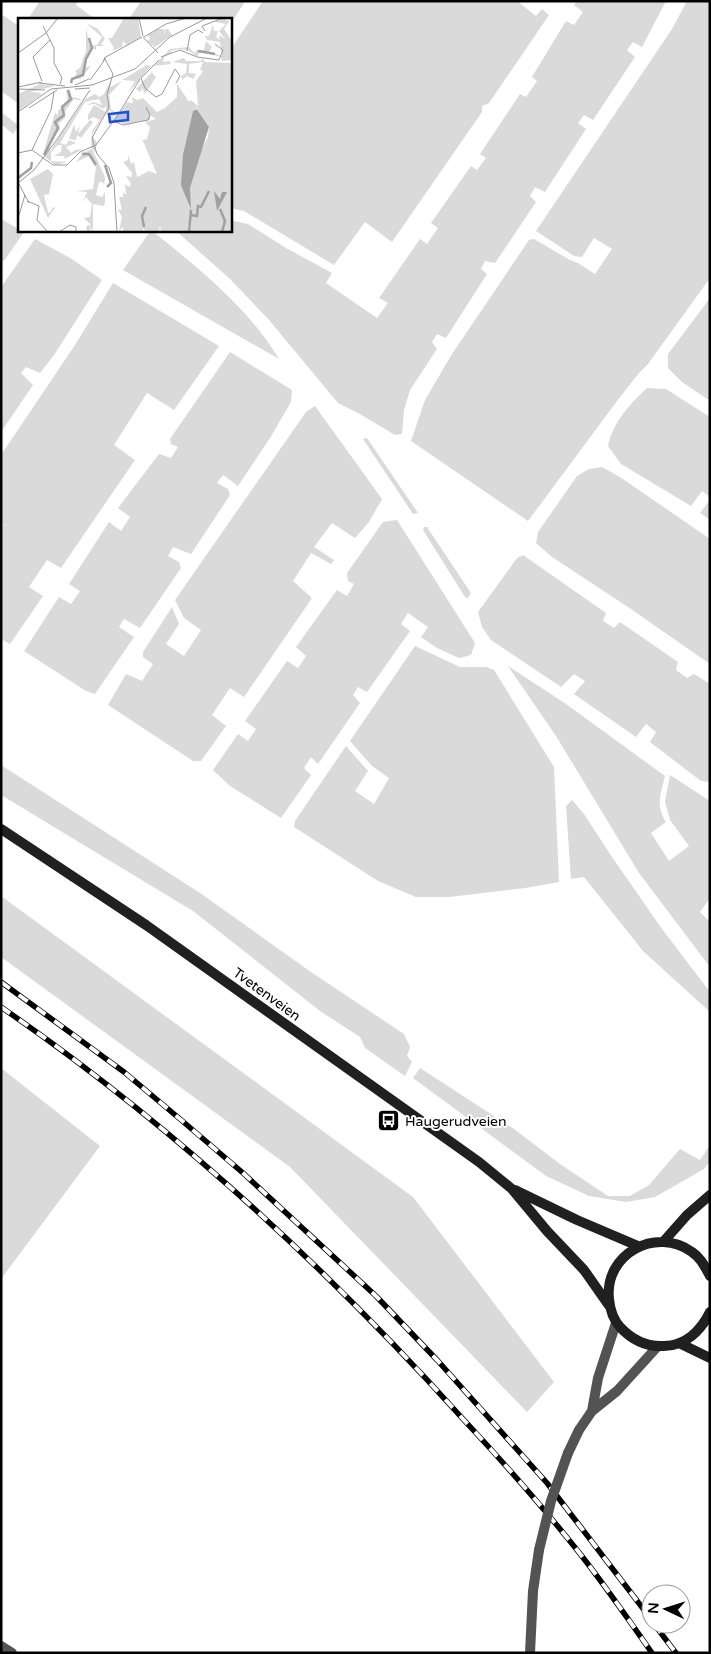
<svg xmlns="http://www.w3.org/2000/svg" width="711" height="1654" font-family="'Varela Round',sans-serif">
<style>
.green{fill:#dadada}
.lines{fill:none;stroke-linecap:round;stroke-linejoin:round}
.street{stroke:#535353;stroke-width:10}
.secondary{stroke:#202020;stroke-width:10}
.rail-casing{stroke:#000;stroke-width:5.5}
.rail{stroke:#fff;stroke-width:4;stroke-dasharray:11;stroke-linecap:butt}
.street-bridge{stroke:#535353;stroke-width:10}
.labels{text-anchor:middle;stroke-width:4;stroke-linejoin:round;paint-order:stroke}
.street-label{font-size:14px;fill:#000;stroke:#fff}
.poi-label{font-size:14px;fill:#000;stroke:#fff;text-anchor:start}
.inset-river{fill:none;stroke:#a1a1a1;stroke-width:2.5}
.inset-road{fill:none;stroke:#999;stroke-width:1}
.view{fill:#1d4ed8;fill-opacity:0.15;stroke:#1d4ed8;stroke-width:2.5}
.inset-edge{fill:none;stroke:#000;stroke-width:2.5}
</style>
<rect width="100%" height="100%" fill="#fff"/>
<path class="green" d="M40,1H78L76,5L95,19H28Z
M141,1H242L244,3L230,25V19H129Z
M263,1H517L536,16L542,9L549,15L489,103L482,106V112L392,242L365,222L334,265L244,211L230,208V50Z
M577,1H666L642,47L633,42L627,50L635,57L593,120L584,115L578,123L586,129L545,192L535,187L530,196L536,202L495,263L485,261L481,269L487,274L446,338L437,334L432,342L437,349L410,390L404,410L402,434L395,435L358,413L338,403L269,320L230,279L175,230H230V220L248,224L286,248L332,273L326,283L377,318L388,303L379,298L420,239L427,244L438,228L431,223L471,166L477,170L486,158L480,154L520,94L526,97L537,81L532,77L566,21L574,25L583,12L574,5Z
M687,1H707L710,3V278L648,364L639,373L617,401L528,521L411,441L425,400L452,354L529,240L534,239L570,260L578,263L595,274L612,249L594,238L582,257L574,256L536,231L672,29Z
M1,14L19,26V104L1,91Z
M1,112L19,126L13,134L1,124Z
M1,219L24,232L4,261L1,259Z
M151,230C197,267 248,307 279,359L123,270Z
M35,239L72,259L102,280L54,355L40,373L26,367L21,373L33,385L1,432V287Z
M113,283L219,346L174,410L147,393L114,445L135,460L61,568L47,560L29,587L43,596L10,644L1,639V528L4,525L1,523V455L75,345Z
M710,298V401L682,382L668,368V354Z
M230,352L292,390L291,402L270,438L238,486L223,475L217,483L228,489L230,495L191,554L173,547L168,556L179,562L181,568L140,628L124,619L119,627L134,637L95,694L86,691L24,651L59,597L71,604L80,591L69,584L109,522L121,531L130,517L118,508L159,454L171,458L178,447L171,444L170,439Z
M647,388L666,389L710,417V497L702,491L691,506L621,464L608,446C613,422 629,405 647,388Z
M315,406L382,499L369,522L355,538L332,523L314,547L334,560L331,564L311,553L293,581L312,598L244,697L230,688L212,715L226,726L201,761H193L108,705L126,674L142,681L153,664L143,657V652L172,607L179,624L166,644L184,656L201,630L184,618L175,600L306,412Z
M367,438L418,513L413,514L363,439Z
M602,467L620,477L710,539V664L628,607L552,557L536,543L538,532L577,476L589,469Z
M710,500V520L700,513Z
M397,520L475,643L471,655L459,658L437,648L421,637L428,627L408,613L401,624L410,631L367,692L358,687L353,695L360,703L318,764L311,757L304,768L311,775L281,818L230,786L213,770L238,734L248,741L256,729L245,721L287,661L298,668L306,656L296,647L337,590L347,596L354,584L348,581L347,573L383,522Z
M424,527H427L471,593L468,598L465,597L423,530Z
M523,555L606,613L603,621L614,628L620,622L678,662L676,670L687,678L694,674L710,684V782L701,781L650,742L656,732L646,724L636,737L574,694L585,681L574,674L561,687L491,640L482,627L478,612L517,558Z
M415,646L460,667H486L494,670L554,767L559,882L525,888L449,897H416L378,881L294,827L295,821L346,746L368,771L355,791L374,804L389,778L372,766L350,741Z
M508,666L566,704L665,776C661,794 655,805 666,822L651,833L669,861L689,846L670,820L665,802L670,775L710,801V898L700,912L710,922V967L639,873L556,736Z
M1,765L200,893L311,972L404,1034L410,1047L407,1056L412,1062L405,1076L365,1048L360,1037L320,1011L193,911L1,795Z
M572,800L584,814L612,857L662,929L710,992V1012L643,951L584,877L571,879L566,806Z
M1,896L413,1197L554,1382L527,1412L290,1167L1,957Z
M1,1068L100,1146L1,1279Z
M420,1068L514,1129L560,1164L608,1196H630L649,1185L680,1149L700,1160L710,1145V1161L704,1169L655,1197L626,1202L589,1196L546,1176L413,1078Z"/>
<g class="lines">
<path class="street" d="M592,1411L598,1378L616,1323
M568,1453L579,1430L592,1411L617,1391L658,1346
M1,1646L12,1653
M530,1653L533,1591L539,1550"/>
<path class="secondary" d="M1,829L146,925L479,1162L512,1189L547,1231L584,1270L610,1307
M515,1190L577,1220L638,1246
M664,1241L687,1215L710,1195
M710,1276C705,1267 701,1258 692,1252C656,1226 604,1254 609,1299C610,1310 613,1319 620,1327C632,1340 646,1347 664,1346C685,1346 701,1331 710,1312
M679,1343L710,1358"/>
<defs>
<path id="rail" d="M1,982L124,1072L180,1119L243,1173L376,1296L438,1361L547,1483L651,1619
M1,1007C171,1124 325,1266 463,1419C504,1463 544,1508 581,1555C606,1587 629,1620 652,1653
M654,1624L676,1653"/>
</defs>
<use href="#rail" class="rail-casing"/>
<use href="#rail" class="rail"/>
<path class="street-bridge" d="M539,1550L551,1501L568,1453"/>
</g>
<defs>
<symbol id="bus-square" viewBox="-11 -11 22 22"><rect x="-9" y="-9" width="18" height="18" rx="4" fill="#000" stroke="#fff"/><path d="M-5-6H5V4H4V6H2V4H-2V6H-4V4H-5ZM-3.5-4V0h7V-4ZM-3.5 1.2v1.5H-2V1.2ZM2 1.2v1.5H3.5V1.2Z" fill="#fff"/></symbol>
</defs>
<g fill-rule="evenodd">
<use href="#bus-square" x="376" y="1108" width="25" height="25"/>
</g>
<g class="labels">
<g class="street-label">
<text transform="translate(267 994) rotate(36)" y="5">Tvetenveien</text>
</g>
<g class="poi-label">
<text x="405" y="1126">Haugerudveien</text>
</g>
</g>
<g transform="translate(18 18)">
<rect width="214" height="214" fill="#fff"/>
<path d="M106,0H120L123,19L109,27L105,23L104,29L94,33L96,30L90,20H94ZM206,0L210,3L213,0L206,11L214,23V42L204,43L203,39L182,33L179,39L170,32L161,31L152,33L154,34L146,39L145,44L152,43L153,46L136,48L152,31L171,29L176,35L179,32H186L188,23L194,29L191,34L204,38L202,24L189,22L187,18H191L195,6L196,13H200L198,19L202,22L201,17L207,21L201,13L208,6L196,4ZM70,6L80,11L87,21L83,26L86,28H78V32L75,30L71,35L66,50L73,48L62,61L57,59L59,54L57,53L62,50L68,33V10L72,28L79,27L84,19L70,7L69,11ZM140,11H146L147,17V11H150L154,17L137,29L129,23L132,21L130,17ZM166,40L168,43H183L184,40L187,44L214,45V214H143L142,207L141,214H128L125,210V214H105V209L101,213L104,199L100,191L104,192L101,179H105V174L108,177L107,166L111,169L113,166L108,158L114,159V155L105,144L110,142V137L113,146L116,144L119,159L131,153L139,156L122,116L125,122L129,121L132,109L127,104L138,101L132,97V102L106,106L100,103L99,104L97,103V102L109,84L115,85L114,79L119,82L125,80L139,94L147,90L159,79V66L171,84L173,82L180,88L178,63L185,53L182,52L185,44L171,46V55L178,56L175,61L169,58L164,62L163,58L168,55L169,46L154,44ZM179,90L191,109L190,119L177,144L172,170V191L164,167L165,136L175,93ZM129,47L133,48L109,76L117,63L104,62ZM136,52L134,55L138,59L129,73L126,76L125,70L122,74L118,71ZM93,62L92,69L104,63L91,77L93,91L98,95L91,92L89,100L88,88L85,91L77,86L69,87L75,84L84,87L81,81L67,84L42,125L48,127L51,122L58,125L48,129L53,135L57,132L65,131L47,141L46,138H36L43,134L44,127H40L33,134V143L50,144L37,147L26,138L29,133L25,136L37,95L40,97V93L50,85L48,71L53,79L60,80L64,83L56,81L47,93V100L41,105L42,111L32,126V133L67,81L77,76L81,79L86,76ZM22,66L37,68L12,74L25,75H21L24,76L0,93V76ZM76,87L88,94L74,117L79,125L77,135L73,129L74,113L82,102L75,99L70,102V97ZM72,102L75,104L63,120L59,117L58,122L51,121L56,106L58,114L62,108L60,116ZM74,131L87,159L86,168L85,164H81L78,177L84,179L87,174V183L86,188L75,186V214L72,208L73,214H69L68,208L73,207L66,200L72,199L74,186L68,179L64,185L69,174L58,173L75,171L78,149L71,138L58,144L65,135ZM30,151L35,156L31,176L26,177L30,194L32,195L35,189L37,190L30,200L12,161Z" fill="#dadada" fill-rule="evenodd"/>
<path d="M179,91L191,109L172,170L173,192L163,167L165,136L175,93ZM196,173L202,181L204,174H209L199,193Z" fill="#a1a1a1"/>
<path class="inset-river" d="M180,33L197,36M53,65L54,61L65,57L68,41L74,30L71,20M64,136H71L78,147M26,137L40,110L37,104L46,97L44,89L53,81L50,72M87,147L93,165L89,169M0,160L13,150L14,144M202,191L207,203L204,214M173,197L179,198L180,188L183,189L191,173M126,209L124,198L128,189M171,214L173,192"/>
<path class="inset-road" d="M121,0L125,18M25,8L36,30V45L44,60L42,66M187,13L184,8L205,0M125,19L140,35M126,19L148,6L168,0M169,33L172,17L180,12L185,15M0,35L28,15L40,0M143,39L162,32L179,39L201,42L205,32L197,26M86,40L124,19M87,41L95,56L89,76L91,89L74,120L79,136L91,150L96,165L99,214M123,60L127,70L138,79L144,76L157,51L162,58L158,65M123,60L141,42M72,62L81,50L87,41V40L85,43M24,63L15,39L32,22M21,65L47,68M57,67L71,61M0,69L24,64M0,71L27,72M57,71L72,70M11,90L39,72M0,94L33,71L74,67L117,51L152,19L189,0M96,103L105,107L130,102L132,97L128,89M96,103L122,61M14,132L33,92L36,74M0,135L14,132L35,147H49L62,134L78,127L97,101M0,165L16,152L40,120L72,72M1,166L11,185M9,183L21,188L19,202L30,214M0,200L7,177M41,214L52,207L58,209V214"/>
<path class="view" d="M110,94V102L92,104L91,96Z"/>
<rect width="214" height="214" class="inset-edge"/>
</g>
<rect width="711" height="1654" fill="none" stroke="#000000" stroke-width="5"/>
<g transform="translate(666 1609) rotate(274)"><circle r="24" fill="#ffffff" stroke="#999999"/>
<path d="M0-4L9 19L0 12L-9 19Z" fill="#000000"/>
<text y="-8" font-size="14" font-weight="bold" text-anchor="middle" fill="#000000">N</text>
</g>
</svg>
